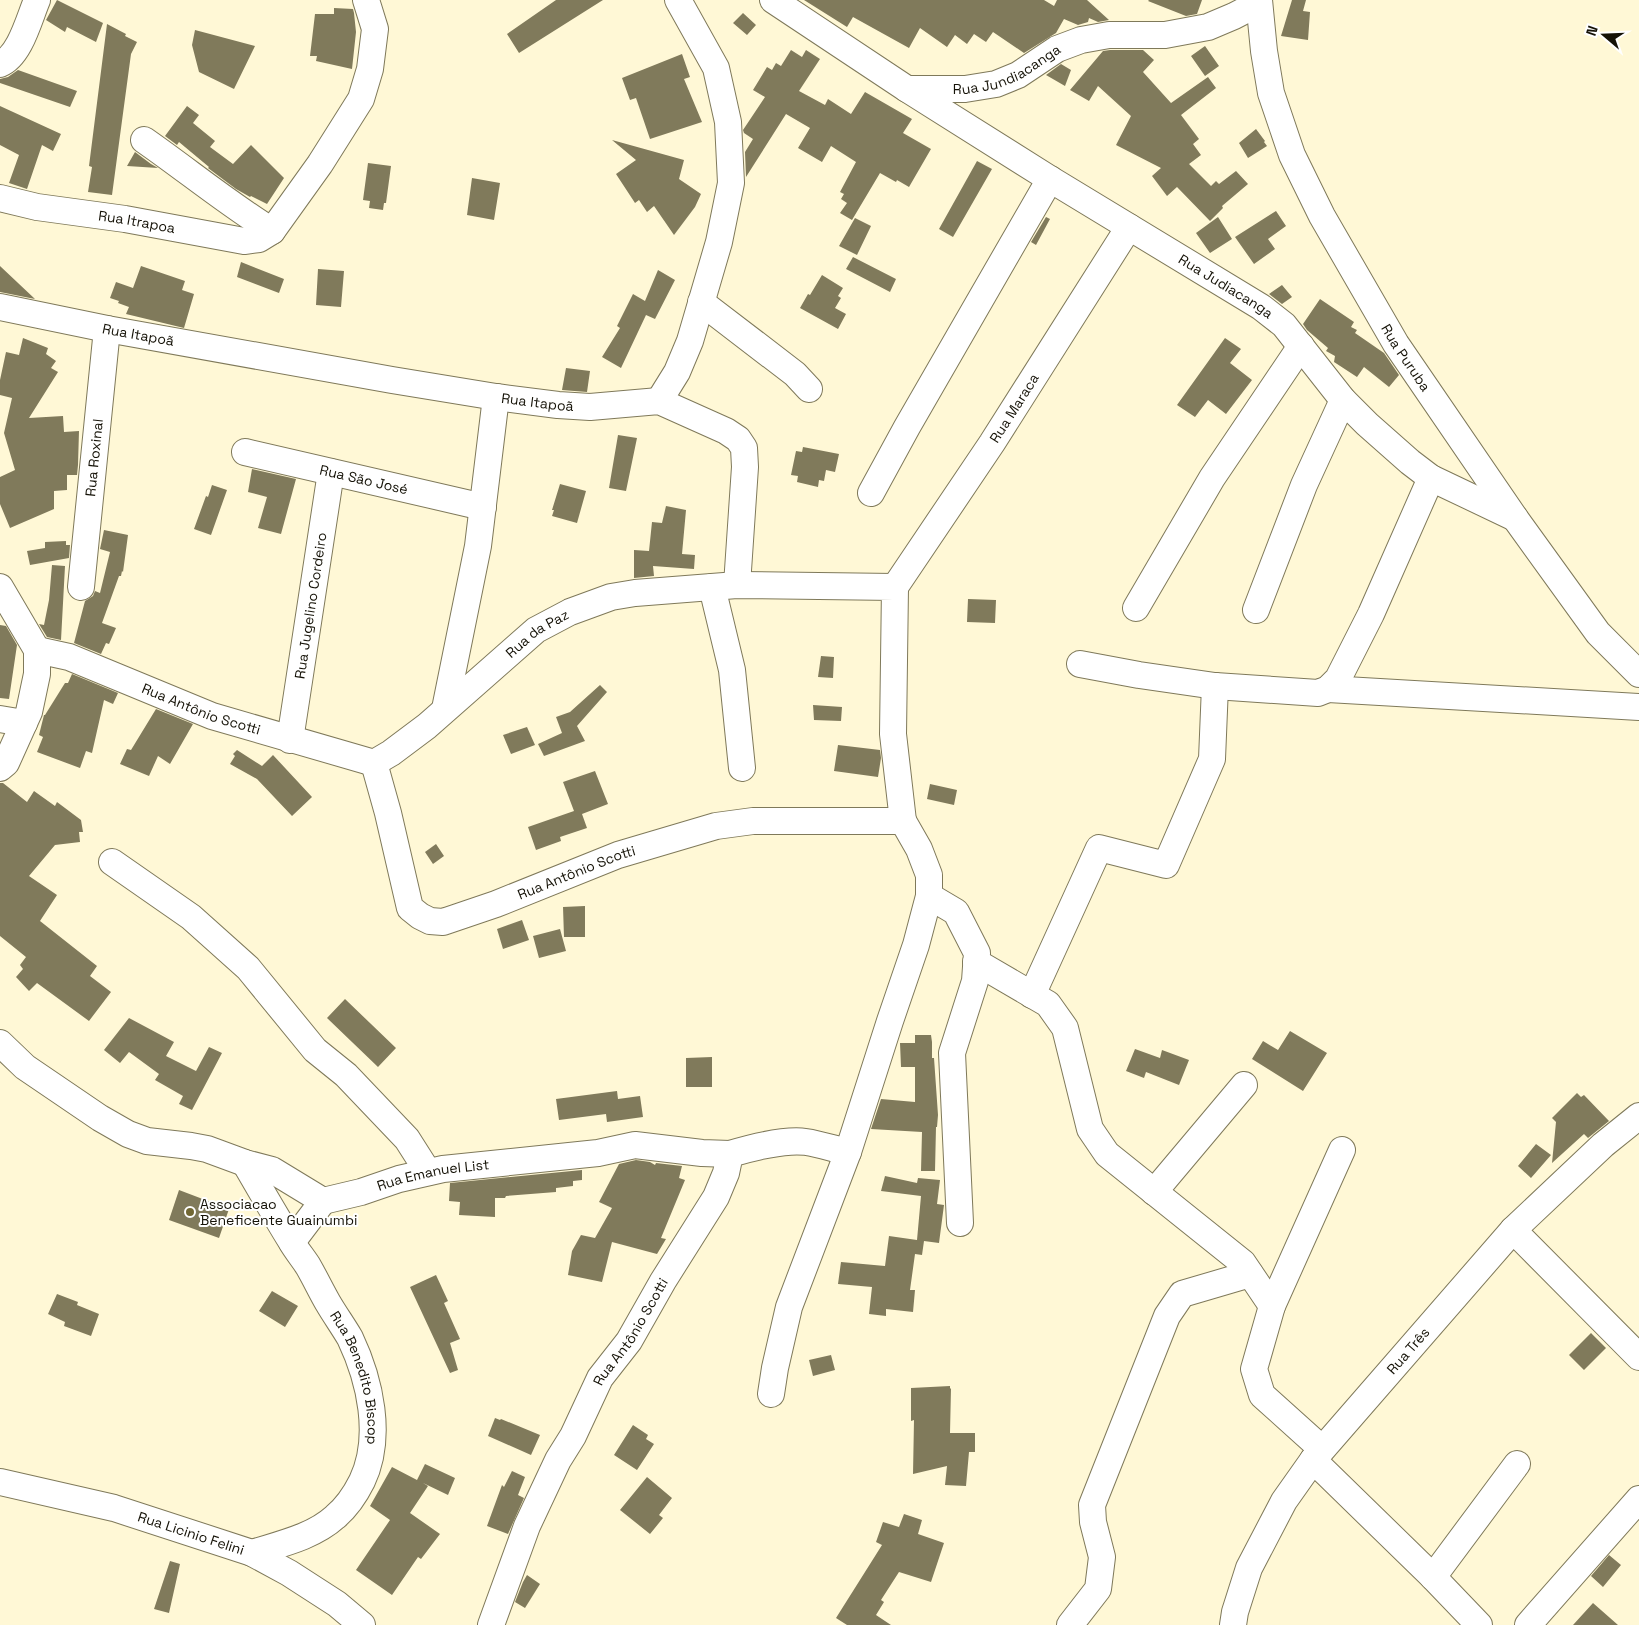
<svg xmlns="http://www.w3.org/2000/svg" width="1639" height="1625" font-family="'Space Grotesk',sans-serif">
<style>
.building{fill:#807a5b}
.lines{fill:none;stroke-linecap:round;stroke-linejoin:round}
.minor-casing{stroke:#7f795a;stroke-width:28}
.minor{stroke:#fff;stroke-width:26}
.poi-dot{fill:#716733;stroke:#fff;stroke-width:2}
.labels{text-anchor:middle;stroke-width:4;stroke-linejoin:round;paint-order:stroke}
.street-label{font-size:14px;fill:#151207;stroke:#fff}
.poi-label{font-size:14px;fill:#151207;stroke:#fff;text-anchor:start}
</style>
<rect width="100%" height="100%" fill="#fff8d6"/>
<path class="building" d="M57,0L103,23L96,42L67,27L65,32L46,20Z
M556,0H603L519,53L507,34Z
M804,0H1044L1054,6L1057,0H1087L1109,20L1098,22L1089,18L1088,22L1078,25L1064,19L1056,33L1024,53L993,32L986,42L974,34L967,44L955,35L947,47L920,28L909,48L853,17L847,27Z
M1149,0H1202L1197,14L1186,16L1148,1Z
M1292,0H1306L1303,11L1310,12L1308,40L1281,36Z
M334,8L353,9L354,13L356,32L352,69L316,61L317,56H310L315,14H334Z
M743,13L756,25L747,35L733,23Z
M107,24L126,34L125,36L137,42L131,54L112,195L88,192L92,167L89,166Z
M195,30L255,46L234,89L199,72L192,45Z
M1205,46L1219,66L1205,76L1191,56Z
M791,50L802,57L806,50L820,59L799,91L825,105L828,99L851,114L865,92L912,119L903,133L931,149L909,187L897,180L896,182L880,173L852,220L840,213L847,203L841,199L844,194L840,192L856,162L831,146L822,162L798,148L810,128L786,114L746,177L745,152L753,139L744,133L743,130L765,97L753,90L767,67L772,70L776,63L781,66Z
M1110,50H1143L1154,60L1143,72L1171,103L1208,77L1216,88L1181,115L1199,139L1193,144L1201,155L1189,164L1211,186L1216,181L1219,184L1236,171L1248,184L1222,206L1223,208L1210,221L1177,187L1167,196L1152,176L1161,168L1116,145L1131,116L1098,86L1089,101L1070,90L1103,51Z
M682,54L690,77L684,79L702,122L650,139L636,98L630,100L622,78Z
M1061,64L1071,70L1065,86L1046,75Z
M18,70L77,91L70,107L0,83V79L8,77Z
M0,106L61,134L53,151L42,145L27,189L9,183L19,155L0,145Z
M187,106L199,115L193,123L215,141L210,147L233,164L251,145L284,178L267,204L251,196L250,197L236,189L208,168L209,167L179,142L177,145L165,136Z
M1256,129L1265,141L1264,142L1267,146L1248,158L1239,143Z
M612,140L684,160L679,179L701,194L695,207L674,235L654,206L647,212L639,200L635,203L616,174L636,160Z
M135,152L151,164L158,168L127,166Z
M977,161L992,169L953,237L939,229Z
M368,163L391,166L386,203H384L383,210L369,208L370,201L363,200Z
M472,178L500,183L494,220L467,215Z
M1276,211L1286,226L1268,239L1275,249L1254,264L1235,237Z
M1046,217L1050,219L1036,245L1031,242Z
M1218,217L1232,239L1210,253L1196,233Z
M855,218L871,226L857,255L839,246Z
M853,257L896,279L890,292L846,269Z
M241,262L284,279L279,293L237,277Z
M0,266L35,299L0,292Z
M141,266L185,281L182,290L194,294L184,328L126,314L129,307L118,303L119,301L110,298L116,282L133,288Z
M318,269L344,271L341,307L316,305Z
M658,270L675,280L655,319L646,315L621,368L602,357L620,328L617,326L633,294L645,301Z
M822,275L843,288L838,296L841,298L835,308L846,314L838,329L800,308L808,294L810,295Z
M1282,285L1292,297L1282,304L1269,294Z
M1320,299L1354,322L1351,327L1357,330L1355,333L1384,353L1399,375L1389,387L1364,367L1357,377L1334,362L1335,356L1326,351L1328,348L1307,330L1303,324Z
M23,338L48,348L46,354L56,361L51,368L58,372L29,418L63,416L64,432L79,431L78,465L77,475H67V490L54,491V509L10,528L0,504V477L15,470L4,433L12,398L0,395V380L6,352L19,355Z
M1225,338L1241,349L1230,363L1252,380L1226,414L1208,400L1195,417L1177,405Z
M566,368L590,371L587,392L562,390Z
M618,435L637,438L626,491L609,488Z
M803,447L839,454L835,472L826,470L824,481L819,480L818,487L797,482L798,476L791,475L796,451L802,452Z
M252,469L296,479L281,534L258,528L267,497L248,492Z
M560,484L586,491L577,523L552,516L554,510H552Z
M212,485L227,490L211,535L194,529L206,496L208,497Z
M666,506L686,510L682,554L695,555L694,569L653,566L654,576L634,578V550L649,551L652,522L662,523Z
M104,530L128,535L123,572L122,571L121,576H119L102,623L116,628L109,644L106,643L101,654L74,643L85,601L93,596L95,591L100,593L110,552L100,549Z
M66,541V545H70L69,558L30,565L27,551L45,548V542Z
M52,565L65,566L61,640L47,637L39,624L44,625L49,600Z
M968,599L996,600L995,623L967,622Z
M0,625L6,626L17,645L9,699L0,698Z
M821,656L834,657L833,678L818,677Z
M72,674L118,693L113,704L104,700L92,753L86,751L80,768L37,752L43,737L39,735L44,715H45L65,683H68Z
M600,685L607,692L577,726L585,741L544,756L538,744L562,733L556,717L570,712Z
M813,705L842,707L841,721L814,720Z
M156,709L193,724L170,764L158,756L149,776L120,764L127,749L131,750Z
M527,727L535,745L511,754L503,735Z
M838,745L880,750L881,758L878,777L834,771Z
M237,750L262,766L273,755L312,797L292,816L257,779L230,764L235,756L233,754Z
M595,771L608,804L582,814L587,828L560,837L561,841L536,850L528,827L574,811L563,782Z
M0,783H3L27,802L34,791L55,806L57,802L81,820L83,832H79L80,842L55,845L29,876L57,895L40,921L97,966L90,976L111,992L89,1021L37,983L29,991L16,977L23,969L20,965L26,957L0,936Z
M930,784L957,790L954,805L927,799Z
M436,844L444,856L433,864L425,852Z
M585,906V937H564L563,907Z
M522,920L529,940L503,949L497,929Z
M560,929L566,951L539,958L533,936Z
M345,999L396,1048L378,1067L327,1018Z
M129,1018L174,1042L166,1056L196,1071L209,1047L222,1053L192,1110L179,1104L183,1096L155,1080L159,1074L129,1052L120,1063L104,1050Z
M1290,1031L1327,1053L1303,1091L1252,1059L1263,1041L1278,1050Z
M915,1035H931L932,1042V1058H934L938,1115L937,1127H936L935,1171H921L922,1132L871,1129L881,1099L915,1102V1067H901L900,1043H915Z
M1135,1049L1160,1058L1162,1050L1189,1060L1179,1085L1146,1072L1144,1078L1126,1071Z
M712,1057V1087H686V1058Z
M617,1091L618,1099L640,1096L643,1117L607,1122L606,1114L559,1120L556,1099Z
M1577,1093L1581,1097L1584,1095L1609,1121L1588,1138L1584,1134L1552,1163L1556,1122L1552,1118Z
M1536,1144L1551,1155L1531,1178L1518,1166Z
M636,1160L650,1162L655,1165L656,1163L682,1166L679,1178L685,1180L661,1238L666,1239L657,1254L612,1242L602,1282L568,1275L572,1251L581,1235L595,1238L612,1208L599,1202L619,1164Z
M582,1170V1180L573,1181V1186L556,1188V1192L506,1196L505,1198H495V1217L459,1215L460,1202L449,1201L450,1183Z
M885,1176L917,1183L918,1178L940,1180L937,1204L944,1205L939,1243L924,1241L922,1255L915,1254L910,1290H915L913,1312L886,1309V1316L869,1314L872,1287L838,1284L841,1262L885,1266L889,1236L917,1240L921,1196L881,1191Z
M179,1190L229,1209L219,1238L169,1220Z
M436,1275L448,1301L444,1303L460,1339L450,1343L458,1370L450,1373L410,1287Z
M272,1291L298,1306L285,1327L259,1311Z
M57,1294L78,1302L77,1305L99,1314L91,1336L64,1326L65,1322L48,1314Z
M1591,1333L1606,1348L1584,1370L1569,1355Z
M831,1355L835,1370L813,1376L809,1360Z
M950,1386V1389L951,1388L950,1433H975V1452H969L966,1486L945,1485L947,1466L913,1474L914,1420L911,1421V1388Z
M495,1418L500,1420L501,1419L540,1435L531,1455L488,1436Z
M633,1425L648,1435L646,1439L654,1444L637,1470L614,1455Z
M425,1464L455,1478L448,1495L423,1483L428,1486L410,1513L440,1534L421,1559L418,1557L392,1595L356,1570L390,1520L370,1506L392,1467L417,1480Z
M512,1471L525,1477L518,1495L524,1498L508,1534L487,1526L502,1485L504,1487Z
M647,1477L672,1498L659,1515L663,1518L650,1534L620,1510Z
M904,1514L922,1520L918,1534L944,1543L931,1582L899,1572L881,1600L884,1602L876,1615L891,1625H847L836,1618L882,1545L876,1542L883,1522L899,1527Z
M1609,1555L1621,1565L1603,1587L1591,1576Z
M170,1561L180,1564L169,1613L154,1609Z
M527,1575L540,1584L525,1608L515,1602L523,1582Z
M1593,1603L1618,1625H1573Z"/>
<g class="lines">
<defs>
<g id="minor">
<path id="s1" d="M773,0L907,89H965L996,84L1018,75L1057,49L1081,40L1109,35H1165L1208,27L1234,16L1259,3"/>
<path id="s2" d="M1259,0L1264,51L1271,93L1292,155L1322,216L1396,344L1515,518L1598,633L1639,674"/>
<path d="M0,64C20,56 29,19 37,0"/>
<path id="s3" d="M907,89L1050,179L1261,307L1284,325L1343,400L1367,424L1410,462L1431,478L1515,518"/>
<path d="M144,140C187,170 227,203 272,231"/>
<path id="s4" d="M0,198L37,207L125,219L244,241L259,239L272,231L320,164L361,99L370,69L375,29L366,0"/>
<path d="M701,302L795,374L809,389"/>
<path id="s5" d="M0,307L107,329L392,380L496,397L558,405L590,407L659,401L726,431L738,439L744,448L745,467L737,585"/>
<path d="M659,401L677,372L690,341L719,242L731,183L728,122L716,68L678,0"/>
<path id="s6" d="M245,452L483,507"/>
<path d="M871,493L907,427L1050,179"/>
<path d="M0,587L37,650V674L29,712L6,763L0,768"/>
<path id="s7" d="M81,587L107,329"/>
<path d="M712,587L732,670L742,768"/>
<path id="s8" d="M895,587L992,443L1129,227"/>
<path d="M1136,608L1212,478L1301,346"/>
<path d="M1256,610L1304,485L1343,400"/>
<path id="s9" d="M37,650L69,657L212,716L374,763"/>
<path d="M1080,664L1139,675L1215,686L1318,693L1328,689L1338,679L1371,614L1431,478"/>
<path d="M1328,689L1639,707"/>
<path d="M445,709L478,546L496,397"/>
<path d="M0,719L24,723"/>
<path id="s10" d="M290,740L331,472"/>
<path id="s11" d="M374,763L388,813L410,908L420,916L430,921L443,922L496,904L618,855L716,826L753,821H903L919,849L929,875V896L916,945L890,1021L848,1152L789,1307L775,1368L771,1394"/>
<path id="s12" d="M374,763L391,753L427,726L536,630L570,612L611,597L635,593L737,585L895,587L893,734L903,821"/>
<path d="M112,862L191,917L248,968L315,1050L346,1075L407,1139L428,1172"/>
<path d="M929,896L956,912L977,953L975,981L952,1053L960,1223"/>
<path d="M976,962L1048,1004L1065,1028L1090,1129L1107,1154L1243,1263L1272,1306"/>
<path d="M1032,995L1099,848L1166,865L1212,759L1215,686"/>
<path id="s13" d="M0,1043L25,1067L100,1118L128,1134L147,1141L191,1146L207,1149L245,1163L272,1170L323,1201L361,1192L399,1179L443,1169L598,1153L635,1145L702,1153L730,1154"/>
<path id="s14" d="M245,1163C260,1189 275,1215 291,1241C296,1250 303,1258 308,1266C315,1278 321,1291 328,1303C335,1315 343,1326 350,1338C370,1380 383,1437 362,1481C355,1495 347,1507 335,1517C313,1537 280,1544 252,1553"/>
<path d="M1154,1192L1244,1085"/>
<path d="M1513,1230L1639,1357"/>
<path d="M292,1242L323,1201"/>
<path d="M1322,1449L1262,1395L1254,1369L1272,1306L1342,1150"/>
<path d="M1313,1460L1433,1577L1479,1625"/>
<path id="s15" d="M0,1482L114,1508L252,1553L289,1573L337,1604L362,1625"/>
<path d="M1433,1577L1517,1464"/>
<path id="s16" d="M491,1625L527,1526L558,1460L573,1436L600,1378L629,1341L663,1281L716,1197L726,1173L730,1154C750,1148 786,1139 806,1142C820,1144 834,1149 848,1152"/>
<path d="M1070,1625L1098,1589L1102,1557L1093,1522L1092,1505L1167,1316L1182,1294L1250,1274"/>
<path id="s17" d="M1233,1625L1235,1612L1249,1568L1284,1501L1313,1460L1513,1230L1603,1145L1639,1116"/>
<path d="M1528,1625L1639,1499"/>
</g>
</defs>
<use href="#minor" class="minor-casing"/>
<use href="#minor" class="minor"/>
</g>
<circle class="poi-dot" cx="190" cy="1212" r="5"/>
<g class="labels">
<g class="street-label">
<text dy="5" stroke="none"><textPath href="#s1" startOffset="265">Rua Jundiacanga</textPath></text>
<text dy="5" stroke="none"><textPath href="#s4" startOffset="139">Rua Itrapoa</textPath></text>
<text dy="5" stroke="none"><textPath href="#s3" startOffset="375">Rua Judiacanga</textPath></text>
<text dy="5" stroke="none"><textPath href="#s5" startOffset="141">Rua Itapoã</textPath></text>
<text dy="5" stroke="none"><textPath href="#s2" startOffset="392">Rua Puruba</textPath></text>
<text dy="5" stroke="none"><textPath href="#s5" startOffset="546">Rua Itapoã</textPath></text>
<text dy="5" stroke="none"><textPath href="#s8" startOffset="215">Rua Maraca</textPath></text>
<text dy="5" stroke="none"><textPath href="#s7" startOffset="130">Rua Roxinal</textPath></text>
<text dy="5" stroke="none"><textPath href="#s6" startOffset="122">Rua São José</textPath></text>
<text dy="5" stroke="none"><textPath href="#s10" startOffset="136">Rua Jugelino Cordeiro</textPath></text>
<text dy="5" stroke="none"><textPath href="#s12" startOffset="209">Rua da Paz</textPath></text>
<text dy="5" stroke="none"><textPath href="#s9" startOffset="175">Rua Antônio Scotti</textPath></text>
<text dy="5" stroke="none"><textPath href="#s11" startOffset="329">Rua Antônio Scotti</textPath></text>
<text dy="5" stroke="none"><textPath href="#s13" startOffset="480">Rua Emanuel List</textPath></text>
<text dy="5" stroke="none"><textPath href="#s16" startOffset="326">Rua Antônio Scotti</textPath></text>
<text dy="5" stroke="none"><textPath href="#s17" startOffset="330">Rua Três</textPath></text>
<text dy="5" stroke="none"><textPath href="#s14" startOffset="244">Rua Benedito Biscop</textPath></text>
<text dy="5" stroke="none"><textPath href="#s15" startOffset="198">Rua Licinio Felini</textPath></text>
</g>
<g class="poi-label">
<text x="200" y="1209">Associacao<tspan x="200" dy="16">Beneficente Guainumbi</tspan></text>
</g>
</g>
<g transform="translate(1604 35) rotate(289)" stroke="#ffffff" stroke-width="4" paint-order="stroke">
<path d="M0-4L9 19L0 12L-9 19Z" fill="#151207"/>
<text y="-8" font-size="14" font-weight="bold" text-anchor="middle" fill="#151207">N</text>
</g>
</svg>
